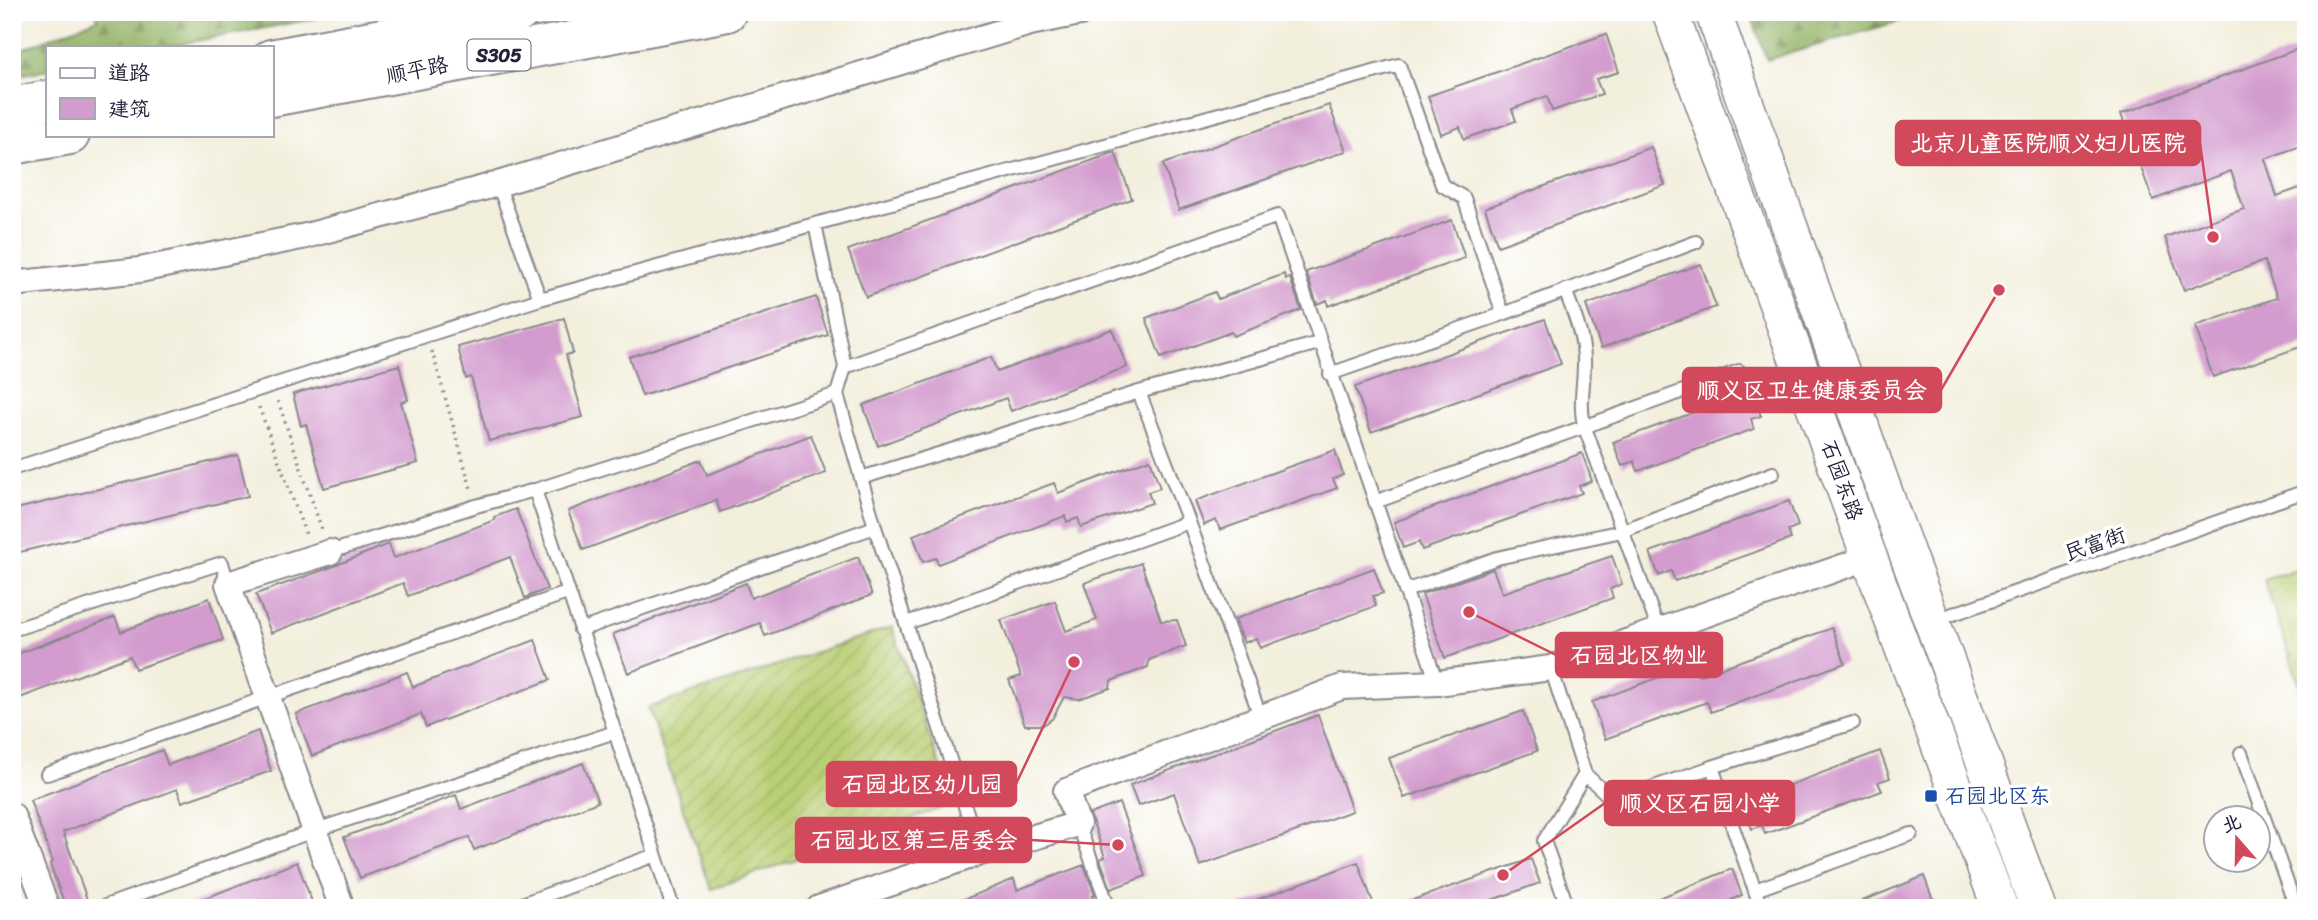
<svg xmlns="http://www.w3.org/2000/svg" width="2318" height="920" font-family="Sriracha,'LXGW WenKai TC',sans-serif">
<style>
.forest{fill:url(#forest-firs);stroke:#5a6a50;stroke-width:2}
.park{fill:url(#park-dots);stroke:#6e7857;stroke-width:2}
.garden{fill:url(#garden-furrows);stroke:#6e7857;stroke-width:2}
.building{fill:#d39bce}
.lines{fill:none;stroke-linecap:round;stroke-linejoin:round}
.lane-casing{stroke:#8a888c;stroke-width:16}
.street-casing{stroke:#8a888c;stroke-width:28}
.secondary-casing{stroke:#8a888c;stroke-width:38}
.primary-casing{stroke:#8a888c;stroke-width:42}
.path{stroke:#8a888c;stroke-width:3.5;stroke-dasharray:2 5;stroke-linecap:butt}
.lane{stroke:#fff;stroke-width:12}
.street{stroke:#fff;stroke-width:24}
.secondary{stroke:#fff;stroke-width:35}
.primary{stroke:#fff;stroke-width:38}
.transit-dot{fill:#1a4fb4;stroke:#fff;stroke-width:2.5}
.labels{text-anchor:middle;stroke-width:7;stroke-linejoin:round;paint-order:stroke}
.shield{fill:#fff;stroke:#646476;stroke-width:2}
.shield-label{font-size:19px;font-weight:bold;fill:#22223b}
.street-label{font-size:21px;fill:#22223b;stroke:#fff}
.transit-label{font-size:21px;fill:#164399;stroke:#fff;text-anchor:start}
.leader{fill:none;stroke:#d1495b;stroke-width:2.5}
.callout-dot{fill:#d1495b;stroke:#fff;stroke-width:2.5}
.callout{fill:#d1495b;stroke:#d1495b;stroke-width:2.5}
.callout-label{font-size:23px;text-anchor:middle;font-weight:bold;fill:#fff}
</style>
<defs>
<pattern id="forest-firs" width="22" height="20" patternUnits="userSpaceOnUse" patternTransform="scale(1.75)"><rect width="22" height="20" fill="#92b265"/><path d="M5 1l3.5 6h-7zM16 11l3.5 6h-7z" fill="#779054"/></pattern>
<pattern id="park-dots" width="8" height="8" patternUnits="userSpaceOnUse" patternTransform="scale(1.75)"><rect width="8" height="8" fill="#b9cf73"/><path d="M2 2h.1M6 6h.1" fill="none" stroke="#9fb164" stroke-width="1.8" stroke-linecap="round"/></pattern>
<pattern id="garden-furrows" width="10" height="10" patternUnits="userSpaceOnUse" patternTransform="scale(1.75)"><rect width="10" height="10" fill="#b9cf73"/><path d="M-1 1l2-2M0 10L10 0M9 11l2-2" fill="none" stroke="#9fb164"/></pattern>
</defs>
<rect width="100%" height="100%" fill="#fff"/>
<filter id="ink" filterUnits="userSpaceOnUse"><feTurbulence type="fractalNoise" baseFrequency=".0143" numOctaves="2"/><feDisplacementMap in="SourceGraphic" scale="14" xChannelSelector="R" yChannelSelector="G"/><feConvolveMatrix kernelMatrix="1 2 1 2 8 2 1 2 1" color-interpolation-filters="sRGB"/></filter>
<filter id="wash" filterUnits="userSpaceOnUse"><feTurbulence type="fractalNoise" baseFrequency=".00686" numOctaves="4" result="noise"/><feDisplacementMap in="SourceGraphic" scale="28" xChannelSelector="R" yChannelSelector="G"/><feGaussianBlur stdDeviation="1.57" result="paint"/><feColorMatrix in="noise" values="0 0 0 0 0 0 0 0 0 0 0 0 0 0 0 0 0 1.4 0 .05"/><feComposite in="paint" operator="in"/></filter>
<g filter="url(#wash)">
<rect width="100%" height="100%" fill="#f3efdd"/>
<path class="forest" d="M96,12H349L165,47H47V70L12,76V53L98,19Z
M1750,12H1930L1767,60Z"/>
<path class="park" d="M2306,566V704L2264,580Z"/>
<path class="garden" d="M892,627L953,804L711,889L648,708Z"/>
<g id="blocks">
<path class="building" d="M1606,34L1619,72L1596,79L1602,94L1552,111L1547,96L1512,109L1516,121L1464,139L1460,127L1441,134L1428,96Z
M2306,46V144L2265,159L2277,196L2306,186V243L2296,246L2306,275V345L2213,377L2195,326L2277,298L2264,261L2184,290L2165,237L2244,209L2231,171L2153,200L2121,114Z
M1329,105L1346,151L1179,210L1163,164Z
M1651,147L1665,185L1498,246L1485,208Z
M1115,152L1132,199L866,297L848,250Z
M1452,220L1465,258L1328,306L1327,300L1317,304L1306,272Z
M1701,264L1716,307L1601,348L1586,305Z
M1284,274L1286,279L1290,278L1301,310L1233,336L1231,332L1161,358L1146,318L1215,292L1218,299Z
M816,297L828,335L642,396L629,357Z
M564,318L573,353L566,355L583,417L489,441L471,377L466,379L458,347Z
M1545,319L1561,364L1371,432L1355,387Z
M1112,329L1127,367L1011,411L1006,398L878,446L863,405L991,357L997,372Z
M399,365L408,400L401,402L418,463L324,488L306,424L301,426L293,394Z
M1752,391L1761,416L1751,419L1754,429L1638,471L1634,461L1622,466L1613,442Z
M811,435L826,473L720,512L716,500L583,550L568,511L701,460L707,475Z
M1335,450L1343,475L1333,479L1337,488L1220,530L1216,520L1204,525L1195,501Z
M1582,453L1592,481L1579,486L1582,493L1422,550L1419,542L1403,548L1394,522Z
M238,455L248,496L12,554V510Z
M1150,459L1160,488L1148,492L1152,503L1081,527L1078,518L1067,522L1065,516L938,564L936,558L923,562L913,535L1054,483L1058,493Z
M1789,501L1798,526L1788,530L1791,539L1675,581L1671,571L1659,576L1650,552Z
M516,509L547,589L525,598L510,557L408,596L403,583L271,633L256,594L334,566L389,544L394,558L495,520L494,517Z
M1612,556L1622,584L1610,589L1613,598L1445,658L1422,594L1493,569L1502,593Z
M858,557L872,595L765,636L760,623L628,673L613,634L746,583L751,598Z
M1141,563L1161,621L1177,620L1186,646L1149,660L1148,667L1111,681L1110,688L1079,699L1064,697L1052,719L1043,725H1025L1009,680L1021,676L1001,620L1055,601L1066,631L1097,620L1084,583Z
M1374,568L1383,593L1373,596L1376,606L1260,648L1256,638L1244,643L1235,619Z
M209,598L223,640L135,669L130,656L12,701V656L115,617L121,632Z
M1832,628L1845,663L1711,712L1707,702L1605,739L1592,702L1695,664L1699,676Z
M535,640L550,680L426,727L421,714L312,756L296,714L407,672L413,687Z
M1523,711L1537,751L1404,798L1389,758Z
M1318,715L1352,811L1200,866L1174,793L1138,806L1130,785Z
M258,731L271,771L182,802L177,789L63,832L90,908H66L50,864L53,862L30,800L162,750L168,765Z
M1880,751L1890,778L1878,782L1882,791L1765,834L1762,825L1752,829L1742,803Z
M583,763L598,802L474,850L469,837L360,878L344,837L456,795L461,809Z
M1119,803L1146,876L1111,889L1100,859L1105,857L1090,814Z
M1531,859L1540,883L1469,908H1399L1398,905Z
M297,862L312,902L297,908H180Z
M1358,862L1375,908H1240V906Z
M1084,865L1095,895L1092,896L1095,902L1079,908H943L1014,879L1017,890Z
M1732,869L1742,895L1731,900L1734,908H1634Z
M1924,876L1934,903L1921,908H1845Z"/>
</g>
</g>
<g filter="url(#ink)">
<use href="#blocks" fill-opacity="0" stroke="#8a888c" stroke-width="2"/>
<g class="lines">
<defs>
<path id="lane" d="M498,184L540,299L815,224L845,367L837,394L875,527L980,853
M815,224L1399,65L1442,185L1464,198L1503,314
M1565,290C1573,311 1583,335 1584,358C1585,382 1578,405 1585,428L1659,631
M845,367L1278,216L1437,683
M1330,374L1503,314L1696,242
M12,469L540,299
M861,478L1139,392L1319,343
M535,490L837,394
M1375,502L1739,371
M1189,522L1261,718
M330,552L476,506L535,490L673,908
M1405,591L1497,558L1622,531L1773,473
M1933,621L2306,491
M907,623L1189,522L1139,392
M12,630L222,563L228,584
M580,630L875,527
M1551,668L1585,774L1614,801L1712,767L1853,723
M2241,753L2296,908
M1712,767L1761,908
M47,774L567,593
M1078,824L1109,908
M1755,890L1911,834
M100,908L316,830L615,732
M511,908L655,855
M1568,908L1544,841L1585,774"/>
<path id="street" d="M12,284L140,270L306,236L498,184L1030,23L1085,12
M330,552L228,584L342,908
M12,815L47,908
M819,908L980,853L1078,824L1066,791L1342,687L1437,683L1551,668L1871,557"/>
<path id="secondary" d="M1670,12L1897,633L2000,908
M1713,12L1896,524L2038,908"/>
<path id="primary" d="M271,59L520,12
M271,97L727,12
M12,107L47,100
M12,145L70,135"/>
</defs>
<use href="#lane" class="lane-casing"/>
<use href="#street" class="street-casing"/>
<use href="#secondary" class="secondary-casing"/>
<use href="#primary" class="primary-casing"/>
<path class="path" d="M432,351L472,492
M278,401L322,530
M259,407L307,538"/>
<use href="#lane" class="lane"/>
<use href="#street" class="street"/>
<use href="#secondary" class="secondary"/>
<use href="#primary" class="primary"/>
</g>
</g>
<rect class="transit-dot" x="1924" y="789" width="14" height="14" rx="3.5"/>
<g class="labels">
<rect class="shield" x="467.5" y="39.5" width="63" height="31" rx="5"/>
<g class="shield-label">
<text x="499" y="62">S305</text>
</g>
<g class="street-label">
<text transform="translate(417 70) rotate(-11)" y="7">顺平路</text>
<text transform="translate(1842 480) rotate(70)" y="7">石园东路</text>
<text transform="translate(2095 544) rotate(-19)" y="7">民富街</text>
</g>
<g class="transit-label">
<text x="1945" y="803">石园北区东</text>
</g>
</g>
<path class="leader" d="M2213 237L2200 143M1999 290L1941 390M1469 612L1556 655M1074 662L1016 784M1503 875L1605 803M1118 845L1031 840"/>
<g class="callout-dot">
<circle cx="2213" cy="237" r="7"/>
<circle cx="1999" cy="290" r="7"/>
<circle cx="1469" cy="612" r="7"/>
<circle cx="1074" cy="662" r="7"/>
<circle cx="1503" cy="875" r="7"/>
<circle cx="1118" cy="845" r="7"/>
</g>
<g class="callout">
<rect x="1896" y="121" width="304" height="44" rx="7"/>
<rect x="1683" y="368" width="258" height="44" rx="7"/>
<rect x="1556" y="633" width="166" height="44" rx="7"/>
<rect x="827" y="762" width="189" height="44" rx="7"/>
<rect x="1605" y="781" width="189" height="44" rx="7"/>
<rect x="796" y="818" width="235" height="44" rx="7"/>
</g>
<g class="callout-label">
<text x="2048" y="151">北京儿童医院顺义妇儿医院</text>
<text x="1812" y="398">顺义区卫生健康委员会</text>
<text x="1639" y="663">石园北区物业</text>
<text x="922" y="792">石园北区幼儿园</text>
<text x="1700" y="811">顺义区石园小学</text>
<text x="914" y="848">石园北区第三居委会</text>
</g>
<rect width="2318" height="920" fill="none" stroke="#fff" stroke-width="42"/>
<rect x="46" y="46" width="228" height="91" fill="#ffffff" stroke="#a7a7b1" stroke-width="2"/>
<rect x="60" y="68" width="35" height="10" fill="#ffffff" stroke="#a7a7b1" stroke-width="2"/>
<text x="108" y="80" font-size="21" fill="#22223b">道路</text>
<rect x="60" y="98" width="35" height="21" fill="#d39bce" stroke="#a7a7b1" stroke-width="2"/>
<text x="108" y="116" font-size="21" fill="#22223b">建筑</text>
<g transform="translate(2237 839) rotate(340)"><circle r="33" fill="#ffffff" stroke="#a7a7b1" stroke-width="2"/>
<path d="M0-5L12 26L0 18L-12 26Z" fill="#d1495b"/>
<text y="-10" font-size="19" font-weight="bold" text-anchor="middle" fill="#22223b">北</text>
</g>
</svg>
